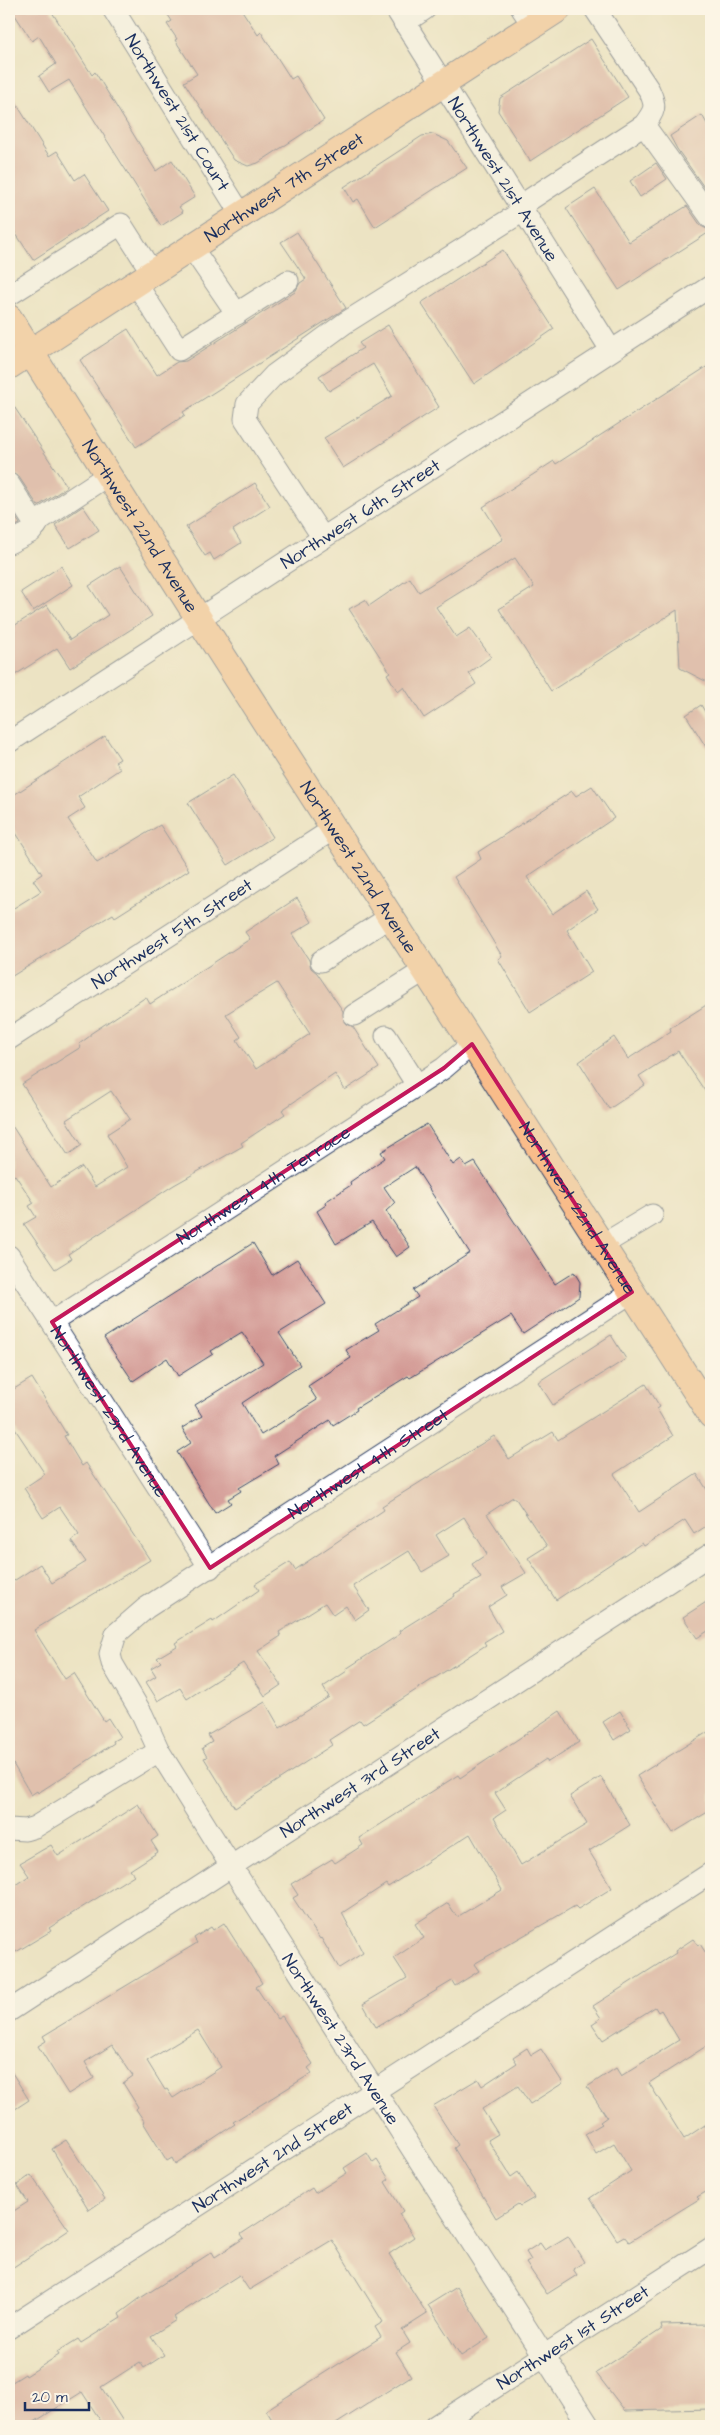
<svg xmlns="http://www.w3.org/2000/svg" width="720" height="2435" font-family="'Architects Daughter',sans-serif">
<style>
.building{fill:#d19692;fill-rule:evenodd}
.lines{fill:none;stroke-linecap:round;stroke-linejoin:round}
.minor-casing{stroke:#3a4a6d;stroke-width:23}
.major-casing{stroke:#3a4a6d;stroke-width:28}
.minor{stroke:#fff;stroke-width:21}
.major{stroke:#f9bc8a;stroke-width:26}
.marked{fill:none;stroke:#c2185b;stroke-width:4;stroke-linejoin:round}
.labels{text-anchor:middle;stroke-width:4;stroke-linejoin:round;paint-order:stroke}
.street-label{font-size:18px;fill:#1b2f5e;stroke:#fcf5e5}
</style>
<rect width="100%" height="100%" fill="#fcf5e5"/>
<filter id="ink" filterUnits="userSpaceOnUse"><feTurbulence type="fractalNoise" baseFrequency=".02" numOctaves="2"/><feDisplacementMap in="SourceGraphic" scale="10" xChannelSelector="R" yChannelSelector="G"/><feConvolveMatrix kernelMatrix="1 2 1 2 8 2 1 2 1" color-interpolation-filters="sRGB"/></filter>
<filter id="wash" filterUnits="userSpaceOnUse"><feTurbulence type="fractalNoise" baseFrequency=".0096" numOctaves="4" result="noise"/><feDisplacementMap in="SourceGraphic" scale="20" xChannelSelector="R" yChannelSelector="G"/><feGaussianBlur stdDeviation="1.12" result="paint"/><feColorMatrix in="noise" values="0 0 0 0 0 0 0 0 0 0 0 0 0 0 0 0 0 1.4 0 .05"/><feComposite in="paint" operator="in"/></filter>
<g filter="url(#wash)">
<rect width="100%" height="100%" fill="#ece3c3"/>
<g id="blocks">
<path class="building" d="M11,9H50L92,75L95,72L156,171L172,160L195,197L179,207L183,212L161,226L69,80L49,92L39,76L56,64L39,36L32,41Z
M164,9H241L258,35L261,32L291,79L296,76L324,120L258,163L248,166L234,160L184,82L197,74L175,40L177,39L167,24L172,21Z
M591,39L628,97L530,161L498,111L500,98Z
M9,92L49,156L57,151L75,180L84,174L108,211L33,260L9,223Z
M702,115L711,131V197L677,149L670,136Z
M433,134L448,141L467,168L375,227L358,199L353,202L344,187L422,136Z
M656,163L667,179L640,197L630,181Z
M595,189L629,242L687,206L701,226L711,231L619,290L566,208Z
M297,232L346,308L183,412L185,415L136,447L80,360L128,329L157,375L177,362L186,361L295,292L300,283L306,279L281,242Z
M503,250L554,329L474,384L421,303Z
M388,325L439,407L343,468L324,438L392,396L373,364L329,391L319,376L363,348L359,343Z
M711,364V684L680,668L677,610L551,691L499,609L534,587L515,558L436,607L456,637L470,628L491,657L469,673L476,684L424,718L404,687L398,692L387,674L390,672L349,609L365,600L369,606L410,578L419,592L503,539L483,507L554,461L556,464Z
M9,399L67,487L38,506L19,477L9,472Z
M255,483L270,506L233,530L241,543L214,560L210,553L205,556L186,527Z
M83,506L99,530L70,548L55,525Z
M9,507L20,524L9,529Z
M61,566L73,585L33,611L21,592Z
M120,566L152,616L70,668L57,648L15,675L9,665V629L47,605L70,640L108,615L89,586Z
M701,705L711,722V755L686,715Z
M105,736L120,759L115,762L120,769L78,797L85,808L68,819L97,863L160,825L189,870L115,917L113,914L9,978V911L41,891L33,880L42,874L9,822V798Z
M233,775L273,837L228,865L188,803Z
M592,786L614,818L527,877L552,914L586,891L598,909L567,930L592,972L530,1012L498,959L502,956L454,877L481,859L478,852L572,791L576,796Z
M297,898L312,922L292,934L309,960L311,968L317,973L343,1011L344,1022L353,1027L379,1068L345,1090L335,1074L282,1110L285,1114L241,1143L243,1146L174,1185L68,1254L71,1259L55,1269L24,1224L36,1217L29,1206L34,1203L15,1175L9,1179V1121L51,1187L82,1167L95,1187L127,1167L107,1134L130,1119L111,1091L66,1120L82,1145L68,1155L22,1084L81,1047L79,1044L90,1036V1034L146,997L150,1004L250,939L245,932ZM277,983L310,1034L256,1069L237,1040L241,1037L226,1014Z
M711,1002V1100L678,1051L639,1076L645,1085L609,1109L579,1062L614,1037L628,1059L671,1031L670,1028Z
M427,1124L453,1165L461,1159L466,1167L475,1162L555,1284L574,1272L580,1282L579,1297L523,1334L511,1316L410,1378L408,1376L356,1408L357,1410L333,1425L330,1420L274,1456L279,1464L239,1488L241,1491L228,1499L231,1503L215,1513L177,1452L191,1443L182,1428L202,1416L195,1405L263,1363L242,1332L211,1351L213,1354L178,1376L167,1358L133,1381L104,1338L253,1243L272,1275L297,1259L326,1304L279,1333L300,1365L242,1403L261,1435L317,1400L308,1386L351,1358L346,1350L379,1330L375,1324L418,1297L413,1290L470,1253L415,1167L384,1187L395,1203L386,1211L410,1247L396,1257L372,1222L336,1244L317,1211L326,1205L325,1202L351,1185L350,1182L385,1158L381,1152Z
M611,1335L626,1359L553,1405L538,1382Z
M32,1378L67,1435L64,1436L82,1466L86,1463L150,1560L34,1630L65,1679L74,1673L104,1721L108,1718L120,1737L113,1741L114,1743L75,1769L38,1793L37,1791L31,1795L9,1757V1584L40,1564L52,1583L86,1562L71,1541L79,1535L60,1507L43,1518L24,1488L45,1474L15,1429L9,1432V1392Z
M646,1384L660,1407L657,1409L673,1436L614,1474L639,1512L697,1474L711,1496V1523L694,1534L685,1520L644,1546L642,1543L556,1600L528,1558L547,1546L516,1499L513,1497L487,1514L526,1573L502,1587L507,1595L488,1607L502,1631L484,1642L486,1645L363,1724L360,1720L329,1740L332,1745L235,1808L204,1758L207,1757L202,1748L212,1742L208,1735L265,1702L280,1728L329,1697L323,1687L347,1671L346,1669L400,1634L399,1631L455,1596L454,1594L481,1578L472,1564L487,1554L464,1517L436,1535L449,1556L422,1572L409,1551L353,1586L369,1610L355,1620L346,1606L333,1615L325,1603L279,1632L281,1636L258,1651L281,1685L265,1696L243,1663L187,1699L180,1688L158,1701L146,1682L156,1676L151,1668L161,1662L157,1658L177,1646L175,1643L212,1620L213,1622L259,1590L255,1584L290,1562L295,1570L384,1510L382,1506L494,1436L509,1459L553,1432L558,1440Z
M711,1599V1629L697,1638L683,1617Z
M560,1711L579,1742L548,1762L546,1759L495,1793L506,1810L494,1818L521,1865L587,1824L570,1796L601,1777L630,1825L589,1851L612,1888L578,1909L575,1906L474,1964L479,1971L455,1986L452,1981L376,2027L363,2004L407,1978L394,1958L424,1938L415,1924L448,1903L457,1917L502,1890L470,1834L388,1887L386,1884L342,1913L363,1953L339,1968L321,1938L320,1939L293,1898L298,1895L291,1884L332,1859L335,1863L363,1845L359,1838L458,1775L460,1778Z
M620,1711L631,1729L614,1740L603,1722Z
M711,1730V1810L673,1833L637,1776Z
M138,1804L158,1836L151,1841L158,1852L130,1870L134,1875L49,1928L51,1931L16,1952L9,1941V1889L29,1876L20,1863L51,1845L58,1856Z
M224,1923L262,1983L256,1987L277,2019L282,2016L313,2064L308,2068L312,2073L233,2122L235,2124L175,2164L172,2158L167,2161L143,2122L144,2121L136,2109L138,2107L123,2083L133,2076L112,2045L85,2062L94,2078L68,2094L38,2046L46,2041L43,2036L197,1943L194,1938L211,1927L213,1930ZM198,2030L221,2067L173,2098L167,2089L165,2090L147,2061Z
M693,1939L698,1945L700,1944L711,1961V2043L649,2083L684,2139L711,2121V2189L697,2197L699,2199L629,2242L624,2236L617,2240L590,2198L631,2171L614,2143L596,2154L585,2134L602,2124L600,2122L607,2117L587,2087L616,2068L621,2076L679,2040L661,2010L658,2012L655,2007L603,2040L592,2024L601,2018L593,2006L676,1953L675,1951Z
M527,2048L531,2055L541,2049L563,2083L530,2104L518,2086L482,2109L498,2134L488,2140L511,2177L518,2172L534,2198L520,2206L518,2204L496,2218L454,2148L458,2145L433,2106L478,2079L482,2086L517,2063L513,2057Z
M9,2068L29,2100L9,2113Z
M66,2140L105,2199L89,2210L52,2149Z
M367,2153L373,2163L377,2160L389,2179L385,2182L403,2211L399,2214L414,2237L389,2254L427,2314L402,2330L410,2343L396,2352L411,2376L333,2426H276L266,2410L381,2337L375,2327L383,2322L332,2240L249,2290L239,2275L174,2317L176,2320L151,2336L164,2355L144,2368L140,2362L101,2387L126,2426H104L82,2392L28,2426H9V2384L25,2374L26,2376L59,2355L57,2352L78,2339L81,2343L121,2318L119,2314L139,2299L212,2252L215,2257L244,2238L241,2234L312,2188L315,2193L347,2173L344,2168Z
M31,2175L69,2230L9,2270V2214L28,2202L17,2185Z
M568,2236L584,2262L573,2269L577,2275L547,2294L526,2263L531,2260L526,2252L540,2243L545,2250Z
M457,2287L489,2338L461,2356L428,2305Z
M709,2324L711,2409L625,2411L596,2373L662,2329L661,2325Z"/>
</g>
</g>
<g filter="url(#ink)">
<use href="#blocks" fill-opacity="0" stroke="#3a4a6d" stroke-width="1"/>
<g class="lines">
<defs>
<g id="minor">
<path id="s1" d="M113,9L242,216"/>
<path id="s2" d="M396,9L611,350"/>
<path d="M522,9L533,25"/>
<path d="M404,23L425,9"/>
<path d="M644,125L711,218"/>
<path d="M520,206L644,125C655,110 657,107 649,90L595,9"/>
<path d="M192,248L237,314"/>
<path d="M137,285L179,350L288,281"/>
<path d="M9,295L121,224L153,274"/>
<path d="M9,484L36,526"/>
<path d="M323,538L245,419L247,404L274,375L345,323L523,211"/>
<path d="M9,543L31,532L41,519L108,475"/>
<path id="s3" d="M9,742L711,286"/>
<path d="M321,961L390,917"/>
<path d="M354,1015L425,970"/>
<path d="M386,1036L417,1085"/>
<path id="s4" d="M9,1039L335,828"/>
<path d="M602,1245L652,1215"/>
<path id="s5" d="M9,1256L210,1568"/>
<path id="s6" d="M52,1322L444,1068L472,1044"/>
<path d="M9,1829L25,1830L35,1827L159,1751"/>
<path id="s7" d="M9,2011L711,1554"/>
<path id="s8" d="M9,2328L711,1873"/>
<path id="s9" d="M435,2426L711,2248"/>
<path id="s10" d="M589,2426L212,1836L159,1751L142,1714L112,1663L110,1654L116,1634L146,1608L632,1292"/>
</g>
<g id="major">
<path id="s11" d="M9,318L199,619L711,1415"/>
<path id="s12" d="M9,366L558,9"/>
</g>
</defs>
<use href="#minor" class="minor-casing"/>
<use href="#major" class="major-casing"/>
<use href="#minor" class="minor"/>
<use href="#major" class="major"/>
</g>
</g>
<path d="M0 0H720V2435H0ZM472,1044L632,1292L210,1568L52,1322L444,1068Z" fill="#ece3c3" fill-opacity=".55" fill-rule="evenodd"/>
<path class="marked" d="M472,1044L632,1292L210,1568L52,1322L444,1068Z"/>
<g class="labels">
<g class="street-label">
<text dy="6" stroke="none"><textPath href="#s1" startOffset="122">Northwest 21st Court</textPath></text>
<text dy="6" stroke="none"><textPath href="#s2" startOffset="201">Northwest 21st Avenue</textPath></text>
<text dy="6" stroke="none"><textPath href="#s12" startOffset="328">Northwest 7th Street</textPath></text>
<text dy="6" stroke="none"><textPath href="#s3" startOffset="419">Northwest 6th Street</textPath></text>
<text dy="6" stroke="none"><textPath href="#s11" startOffset="246">Northwest 22nd Avenue</textPath></text>
<text dy="6" stroke="none"><textPath href="#s11" startOffset="651">Northwest 22nd Avenue</textPath></text>
<text dy="6" stroke="none"><textPath href="#s4" startOffset="194">Northwest 5th Street</textPath></text>
<text dy="6" stroke="none"><textPath href="#s6" startOffset="252">Northwest 4th Terrace</textPath></text>
<text dy="6" stroke="none"><textPath href="#s11" startOffset="1056">Northwest 22nd Avenue</textPath></text>
<text dy="6" stroke="none"><textPath href="#s5" startOffset="185">Northwest 23rd Avenue</textPath></text>
<text dy="6" stroke="none"><textPath href="#s10" startOffset="1235">Northwest 4th Street</textPath></text>
<text dy="6" stroke="none"><textPath href="#s7" startOffset="419">Northwest 3rd Street</textPath></text>
<text transform="translate(341 2039) rotate(57)" y="6">Northwest 23rd Avenue</text>
<text dy="6" stroke="none"><textPath href="#s8" startOffset="314">Northwest 2nd Street</textPath></text>
<text dy="6" stroke="none"><textPath href="#s9" startOffset="164">Northwest 1st Street</textPath></text>
</g>
</g>
<rect width="720" height="2435" fill="none" stroke="#fcf5e5" stroke-width="30"/>
<path d="M25 2402v8h64v-8" fill="none" stroke="#1b2f5e" stroke-width="2.5"/>
<text x="32" y="2402" font-size="15" fill="#1b2f5e" stroke="#fcf5e5" stroke-width="4" paint-order="stroke">20 m</text>
</svg>
